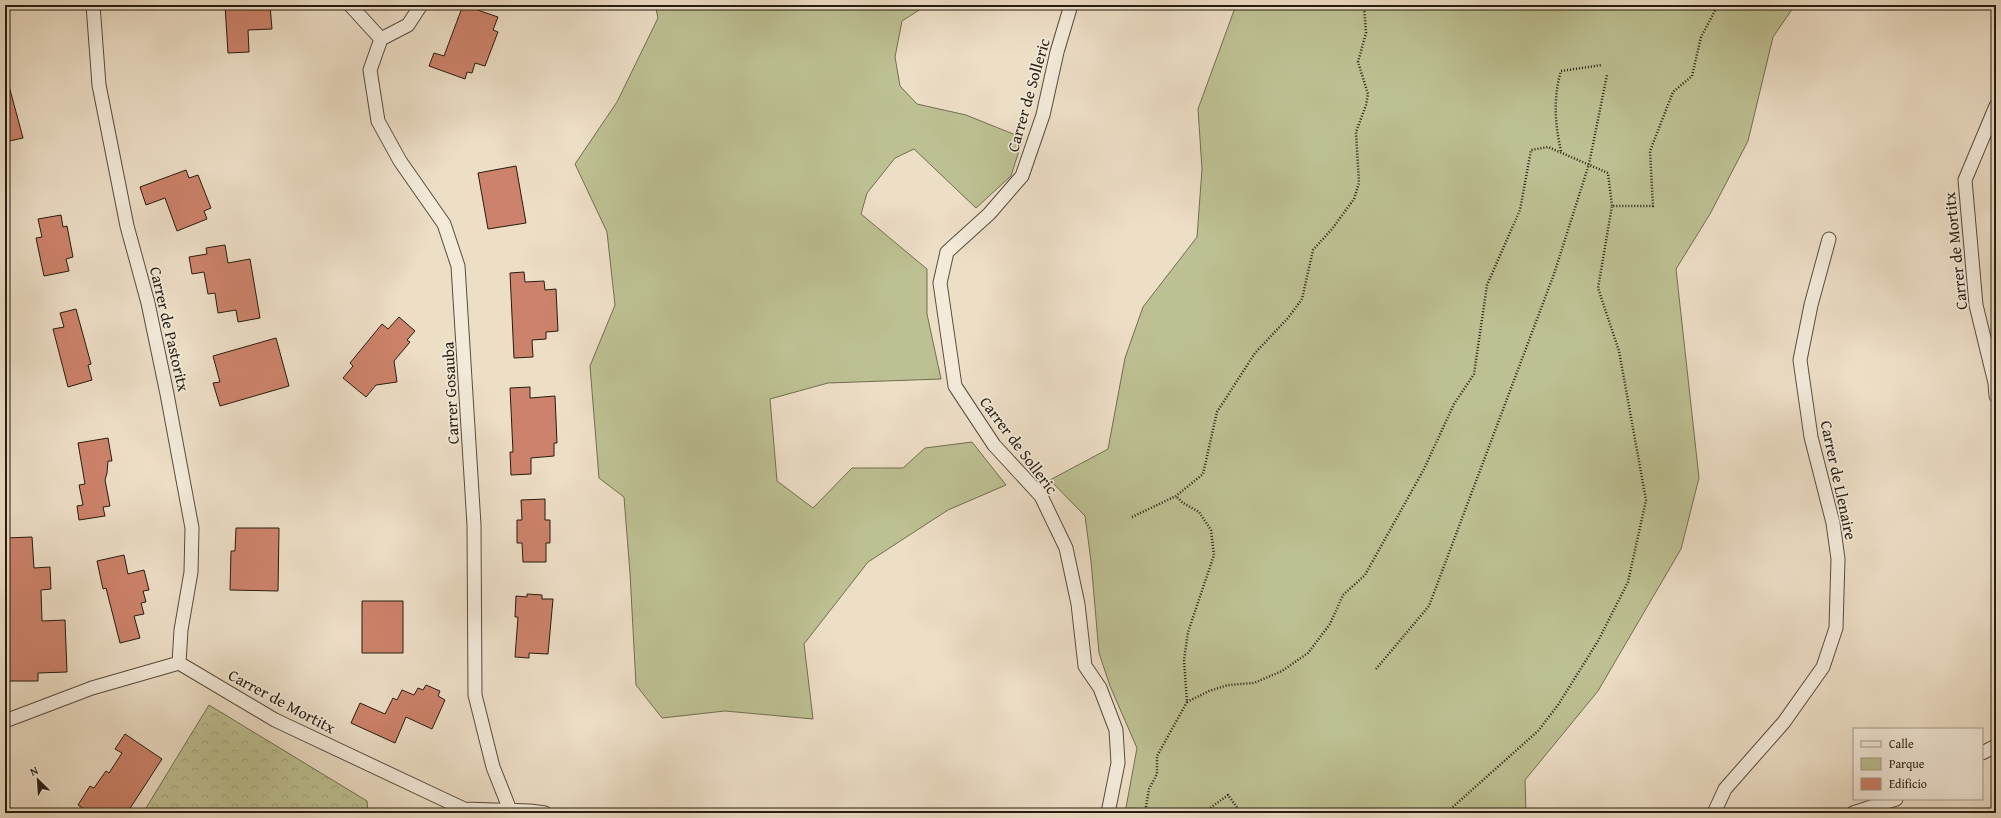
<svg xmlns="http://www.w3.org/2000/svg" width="2001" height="818" font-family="'Gentium Book Plus',serif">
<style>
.green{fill:#bdc092;stroke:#726e51}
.forest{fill:url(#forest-crowns);stroke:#726e51}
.building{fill:#cd836b;stroke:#261c10}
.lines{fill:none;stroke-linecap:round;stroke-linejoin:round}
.street-casing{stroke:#584c3e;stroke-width:15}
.path{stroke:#261c10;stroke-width:2.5;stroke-dasharray:1 2;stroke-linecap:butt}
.street{stroke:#f3eada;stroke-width:13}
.labels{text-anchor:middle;stroke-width:3.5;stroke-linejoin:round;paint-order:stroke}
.street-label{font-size:16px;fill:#261c10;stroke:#f3eada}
</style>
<defs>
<pattern id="forest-crowns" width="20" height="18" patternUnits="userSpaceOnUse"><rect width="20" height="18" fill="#bdc092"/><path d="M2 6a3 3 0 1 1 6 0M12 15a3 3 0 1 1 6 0" fill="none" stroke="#a2a47d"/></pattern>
</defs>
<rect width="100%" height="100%" fill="#eddec6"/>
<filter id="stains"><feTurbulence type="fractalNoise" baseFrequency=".005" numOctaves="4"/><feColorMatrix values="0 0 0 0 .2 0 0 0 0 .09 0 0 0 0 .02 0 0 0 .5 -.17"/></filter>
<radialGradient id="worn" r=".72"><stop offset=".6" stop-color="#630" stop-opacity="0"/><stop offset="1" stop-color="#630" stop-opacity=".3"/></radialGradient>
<path class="green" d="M655,5H927L902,21L895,57L900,86L917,104L966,115L1023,138L1011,176L976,208L914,149L895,158L867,193L861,214L927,269V314L941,379L828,383L770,399L777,481L813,508L852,468H903L925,448L972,442L1006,485L948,510L868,562L804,644L813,719L725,711L662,718L636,685L630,573L624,497L599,478L590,366L615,305L607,232L575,164L617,102L658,18Z
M1236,5H1795L1773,37L1748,141L1710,214L1676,269L1699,478L1681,549L1598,691L1525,780L1526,813H1125L1137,748L1110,686L1099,653L1091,561L1085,516L1050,480L1108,449L1125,358L1143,307L1197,237L1202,169L1198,109Z"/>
<path class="forest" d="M209,705L367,801L368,813H143Z"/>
<path class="building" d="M225,5H270L272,29L248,30L249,52L228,53Z
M463,5L498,17L493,30L498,32L485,66L475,63L472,73L467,72L465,79L429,66L434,53L444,56Z
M5,86H9L23,138L5,142Z
M516,166L526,223L488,229L478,173Z
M186,170L189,178L198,175L211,208L204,211L207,219L177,231L165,198L146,205L140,187Z
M61,215L63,227L67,226L73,257L66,259L69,271L44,276L36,238L42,237L38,219Z
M225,245L228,263L250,259L260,318L238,322L236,310L218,313L215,293L208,294L204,272L192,274L189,257L207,254L206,248Z
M524,272L525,282L544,281L545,290L556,289L558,331L546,332V339L532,340L533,357L514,358L510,273Z
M76,309L91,364L88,365L92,380L68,387L53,329L64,327L60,313Z
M399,317L415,331L407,340L410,342L394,361L397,382L376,385L366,397L343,378L353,366L350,363L382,324L388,329Z
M276,338L289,386L220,406L213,383L220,382L213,356Z
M530,387V398L555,396L557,443H554V456L531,458V474L511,475L510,452H513L510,388Z
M108,438L112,461H108L107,473L105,480L110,506L103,507L105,516L79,520L77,506L83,505L79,485L85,484L78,443Z
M545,499V520H550V543H546V562H523L522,543H517V520H522L521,500Z
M236,528H279L278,591L230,590L231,551H235Z
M32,537L34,568L50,567L51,589L41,590L42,621L65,620L67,672L38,673V681H5V538Z
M124,555L128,574L144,570L149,590L143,591L146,602L141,603L144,614L134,616L140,638L120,643L106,588L103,589L97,561Z
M527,594L542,595V599H553L548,654L529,653V658L515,657L518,617H515L516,596L527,597Z
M362,601H403V653H362Z
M426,685L440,691L438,696L445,700L432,729L406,717L395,743L351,723L360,703L385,714L393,698L397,700L402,690L414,695L418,688L423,690Z
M125,734L162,759L127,813H90L78,805L90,786L94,788L106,771L109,773L122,753L115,749Z"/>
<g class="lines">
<defs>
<path id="street" d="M93,5L99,85L127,226L148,303L167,394L192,528L191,572L181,630L179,663
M350,5L381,39L370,70L378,121L400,161L444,224L458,266L474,525L475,695L493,767L510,810
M1071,5L1057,52L1043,115L1022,176L989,214L947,252L940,283L955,386L994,445L1041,496L1066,548L1078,604L1085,666L1100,688L1116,730L1118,763L1108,813
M381,39L408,25L421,5
M1996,106L1965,180L1976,305L1995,383L1996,396
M5,721L92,688L179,663L275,720L464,809L530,811L545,813
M1982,753L1996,746
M1714,813L1725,789L1784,722L1823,667L1836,628L1838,559L1833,523L1811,437L1800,360L1811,305L1829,239
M1853,813L1896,799"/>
</defs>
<use href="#street" class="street-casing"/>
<path class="path" d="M1561,151C1555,125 1553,98 1561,71L1602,65
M1132,517L1176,496L1203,474L1217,412L1255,353L1288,318L1302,299L1313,250L1332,229L1354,199L1359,183L1356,132L1366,105L1368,94L1358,62L1366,33L1364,5
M1376,669L1429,606L1554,274L1589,164L1607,75
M1187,702L1209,691L1228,685L1254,683L1282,671L1308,653L1330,624L1343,595L1365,575L1424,469L1454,404L1474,374L1487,285L1520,210L1531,150L1548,147L1608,173L1612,206
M1145,813L1149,789L1157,774V756L1187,702L1184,660L1188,632L1214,555L1211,530L1199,512L1183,503L1176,496
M1203,813L1228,795L1241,813
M1446,813L1538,731L1558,705L1598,641L1628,582L1646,500L1619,351L1598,288L1612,206H1653L1650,151L1673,92L1692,76L1701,37L1718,5"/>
<use href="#street" class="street"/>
</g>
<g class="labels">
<g class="street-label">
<text transform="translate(1028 95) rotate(-74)" y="6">Carrer de Solleric</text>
<text transform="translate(1955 251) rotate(-96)" y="6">Carrer de Mortitx</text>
<text transform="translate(170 329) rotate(77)" y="6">Carrer de Pastoritx</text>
<text transform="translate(450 393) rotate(-93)" y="6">Carrer Gosauba</text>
<text transform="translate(1019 445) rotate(53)" y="6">Carrer de Solleric</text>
<text transform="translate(1839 480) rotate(78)" y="6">Carrer de Llenaire</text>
<text transform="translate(282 701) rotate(28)" y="6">Carrer de Mortitx</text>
</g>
</g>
<rect width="2001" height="818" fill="none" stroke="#eddec6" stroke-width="20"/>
<rect x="6" y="6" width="1989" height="806" fill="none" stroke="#261c10" stroke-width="2"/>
<rect x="10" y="10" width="1981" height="798" fill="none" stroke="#261c10"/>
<rect x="1853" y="728" width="130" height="72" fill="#f3eada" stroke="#a19889"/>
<rect x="1861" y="741" width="20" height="6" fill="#f3eada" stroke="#a19889"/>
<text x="1889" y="748" font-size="12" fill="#261c10">Calle</text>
<rect x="1861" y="758" width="20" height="12" fill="#bdc092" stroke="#a19889"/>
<text x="1889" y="768" font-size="12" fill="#261c10">Parque</text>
<rect x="1861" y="778" width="20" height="12" fill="#cd836b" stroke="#a19889"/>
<text x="1889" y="788" font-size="12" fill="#261c10">Edificio</text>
<g transform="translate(38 780) rotate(335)" stroke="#f3eada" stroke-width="3" paint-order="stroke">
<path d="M0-3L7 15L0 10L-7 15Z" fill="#261c10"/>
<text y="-6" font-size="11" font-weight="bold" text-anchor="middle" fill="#261c10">N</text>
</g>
<rect width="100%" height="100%" filter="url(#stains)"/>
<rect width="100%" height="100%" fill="url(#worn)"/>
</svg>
